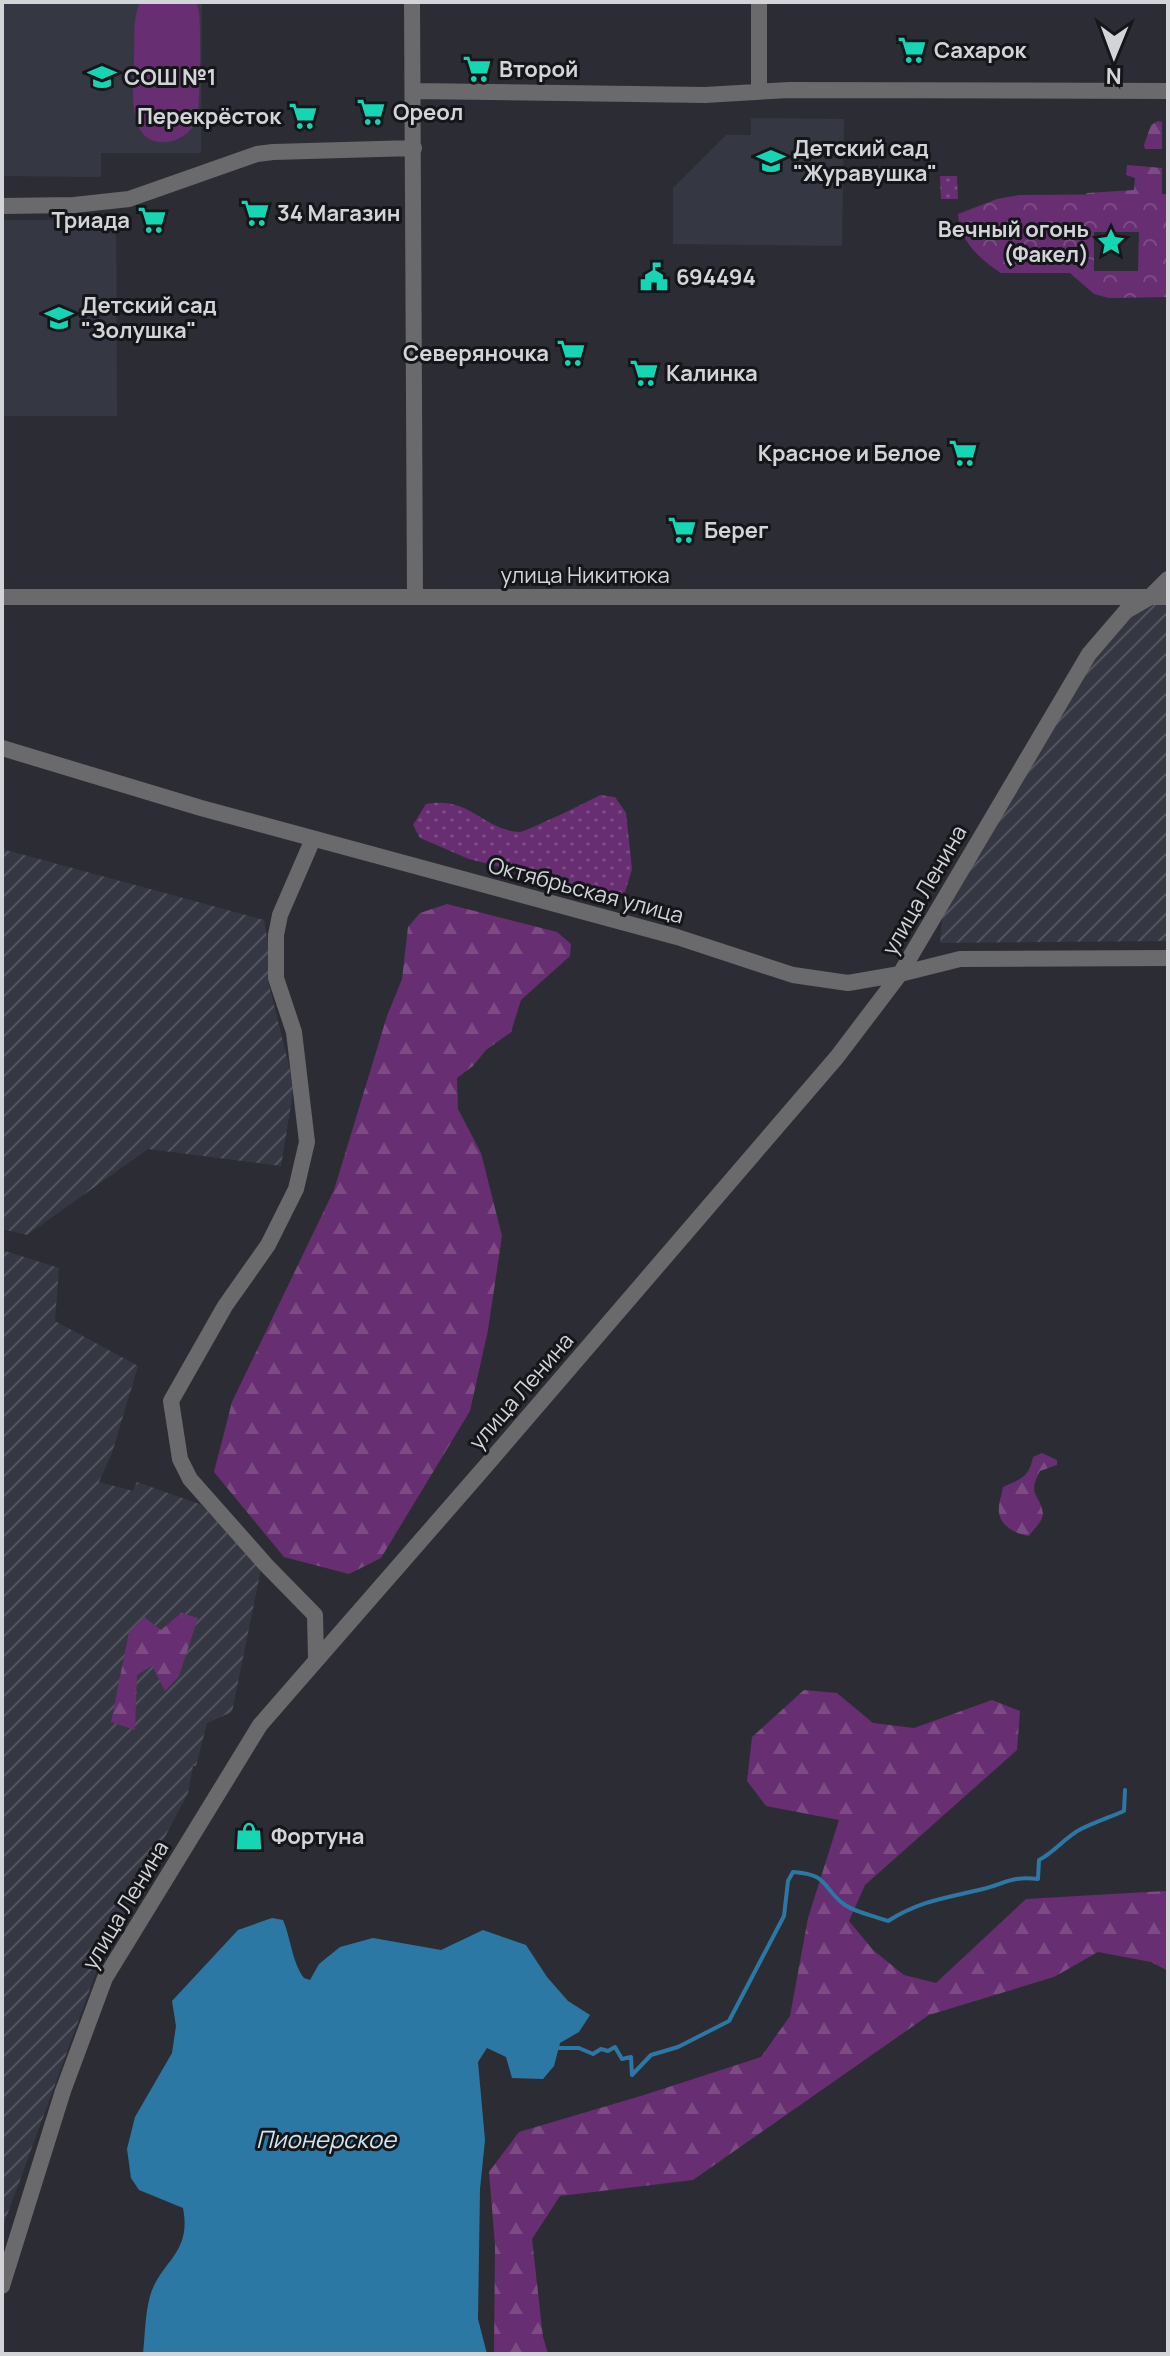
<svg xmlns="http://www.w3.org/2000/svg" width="1170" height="2356" font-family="Manrope,sans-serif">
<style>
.built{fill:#353743}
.industrial{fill:url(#industrial-furrows)}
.grass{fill:url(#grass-dots)}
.forest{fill:url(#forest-firs)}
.park{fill:url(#park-crowns);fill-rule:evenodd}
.garden{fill:#672e71}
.water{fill:#2c78a4}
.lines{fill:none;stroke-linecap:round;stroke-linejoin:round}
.stream{stroke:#2c78a4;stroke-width:4}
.minor{stroke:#6a696c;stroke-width:16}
.labels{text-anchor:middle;stroke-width:6;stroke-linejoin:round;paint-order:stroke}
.poi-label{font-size:22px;font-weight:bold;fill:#d3d4d8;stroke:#151619;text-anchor:start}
.street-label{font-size:22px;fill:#d3d4d8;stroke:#151619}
.water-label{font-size:24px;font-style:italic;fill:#cfe5f4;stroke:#151619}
</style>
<defs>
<pattern id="industrial-furrows" width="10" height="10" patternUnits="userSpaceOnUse" patternTransform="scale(2)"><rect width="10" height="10" fill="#353743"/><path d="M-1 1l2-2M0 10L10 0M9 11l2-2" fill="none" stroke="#51535d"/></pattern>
<pattern id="grass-dots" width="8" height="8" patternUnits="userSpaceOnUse" patternTransform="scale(2)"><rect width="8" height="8" fill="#672e71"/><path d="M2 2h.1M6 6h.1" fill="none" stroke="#7c4b84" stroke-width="1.8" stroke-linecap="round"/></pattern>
<pattern id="forest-firs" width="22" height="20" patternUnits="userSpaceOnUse" patternTransform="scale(2)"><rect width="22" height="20" fill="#672e71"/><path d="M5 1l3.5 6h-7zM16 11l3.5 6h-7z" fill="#7c4b84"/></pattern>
<pattern id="park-crowns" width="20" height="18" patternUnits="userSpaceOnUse" patternTransform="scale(2)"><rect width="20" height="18" fill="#672e71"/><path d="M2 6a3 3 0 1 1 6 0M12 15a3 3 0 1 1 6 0" fill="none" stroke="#7c4b84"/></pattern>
</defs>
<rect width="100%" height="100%" fill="#2c2d34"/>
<path class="built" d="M2,2H202L201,153H101V177L2,176Z
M480,2H743V4L480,3Z
M751,118L844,119L842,246L673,244V188L726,135H751Z
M2,220H116L117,416H2Z"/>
<path class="industrial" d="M1147,605H1168V941L940,943L944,898L1102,640Z
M2,849L264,920L268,943V981L294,1086L281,1166L148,1149L27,1235L2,1229Z
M2,1250L59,1268L55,1321L138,1366L112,1453L99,1482L133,1491L137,1482L202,1505L261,1569L232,1712L207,1723L196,1766H193L188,1793L101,1959L2,2229Z"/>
<path class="grass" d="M940,176H957L958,199H941Z
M600,795L615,797L626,813L632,869L625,892L615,896L469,859L420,838L413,825L426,804C471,796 482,830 520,832C525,832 592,800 600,795Z"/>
<path class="forest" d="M1158,121L1162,122V149H1145L1144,145L1151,125Z
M1127,165L1162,168V212L1085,196L1087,193L1134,190L1135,178L1126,175Z
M447,904L557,932L571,944L570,956L521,1000L511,1032L486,1050L473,1066L457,1078L458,1109L481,1153L502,1236L488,1330L470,1411L381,1558L349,1574L284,1557L214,1472L232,1402L334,1190L387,1016L402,979L408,927L420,913Z
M1042,1453L1057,1460V1465L1040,1471C1026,1496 1041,1494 1043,1514C1043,1521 1033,1530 1029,1536C1015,1534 997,1525 999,1507C999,1501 1002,1494 1003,1487C1020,1479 1029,1478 1033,1457Z
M181,1613L198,1618L179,1676L165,1691L152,1666L137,1675L135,1730L111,1722L129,1632L144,1617L161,1630Z
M804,1690L837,1693L873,1723L914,1728L992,1700L1020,1711L1017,1750L865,1885L849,1921L873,1950L904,1975L936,1983L1026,1899L1165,1891L1168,1892V1971L1151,1962L1098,1952L1054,1977L929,2015L693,2180L560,2196L532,2239L543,2337L548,2354H494L495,2245L489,2172L519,2132L644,2095L761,2057L790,2016L808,1918L839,1820L766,1806L747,1781L752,1737Z"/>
<path class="park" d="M1167,194L1168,297L1109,298L1094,294L1070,273H1001C980,260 959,240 958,214L997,199L1019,195ZM1094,232H1139L1138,271H1094Z"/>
<path class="garden" d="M140,2H196L199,11C201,29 201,107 196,122C192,131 182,138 173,141C123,152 134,85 134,57C135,39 132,19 140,2Z"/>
<path class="water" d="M272,1918L283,1920C291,1939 292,1962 304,1978L310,1980L319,1964L340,1947L373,1938L441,1950L483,1930L526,1945L547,1977L568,2001L590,2015L579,2032L560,2043L554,2066L543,2079L512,2078L506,2057L487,2048L478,2062L485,2140L480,2189L478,2319L487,2354H143C145,2336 145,2314 150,2296C161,2260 192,2254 183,2208L139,2190L131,2178L127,2149L135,2117L172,2053L176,2026L172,2001L238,1930Z"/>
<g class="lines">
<path class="stream" d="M559,2048H579L593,2054L601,2049L608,2051L615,2047L622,2059L631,2057L632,2075L651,2055L678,2047L729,2021L784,1916L788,1881L793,1872C830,1874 822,1889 845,1905C857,1913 875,1916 888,1921C922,1900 946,1898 983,1889C1006,1883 1012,1876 1038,1879L1039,1860C1055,1852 1065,1837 1081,1829C1095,1822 1110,1817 1124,1811L1125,1790"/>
<path class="minor" d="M412,2L415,597
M759,2V91
M414,91L705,95L789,90L1168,91
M2,206L74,205L129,199L257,154L273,152L414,148
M2,597H1168
M2,748L201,808L677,937L793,975L848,983L900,974L960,959L1168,958
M313,839L280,915L276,935V978L294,1032L307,1142L296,1189L268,1245L225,1306L171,1401L180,1459L190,1479L266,1565L315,1615L316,1658
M2,2286L63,2091L105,1978L260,1725L484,1468L837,1057L900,974L1089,654L1126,611L1150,597L1168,579"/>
</g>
<defs>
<symbol id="supermarket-bare" viewBox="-9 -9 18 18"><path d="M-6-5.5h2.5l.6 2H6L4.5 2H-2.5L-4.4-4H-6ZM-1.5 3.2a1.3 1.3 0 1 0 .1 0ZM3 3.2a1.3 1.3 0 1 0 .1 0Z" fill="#15d5b3" stroke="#151619" stroke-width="2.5" paint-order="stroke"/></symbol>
<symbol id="school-bare" viewBox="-9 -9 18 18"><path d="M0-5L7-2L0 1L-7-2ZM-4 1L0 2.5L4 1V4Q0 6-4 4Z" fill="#15d5b3" stroke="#151619" stroke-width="2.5" paint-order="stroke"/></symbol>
<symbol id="sight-bare" viewBox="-9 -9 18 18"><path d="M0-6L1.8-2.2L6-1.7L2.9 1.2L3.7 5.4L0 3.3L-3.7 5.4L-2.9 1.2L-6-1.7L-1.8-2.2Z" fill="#15d5b3" stroke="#151619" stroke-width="2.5" paint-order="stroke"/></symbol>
<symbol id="civic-bare" viewBox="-9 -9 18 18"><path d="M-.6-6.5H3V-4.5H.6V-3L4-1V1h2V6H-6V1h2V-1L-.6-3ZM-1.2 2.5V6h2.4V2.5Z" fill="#15d5b3" stroke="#151619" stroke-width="2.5" paint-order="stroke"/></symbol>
<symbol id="shop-bare" viewBox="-9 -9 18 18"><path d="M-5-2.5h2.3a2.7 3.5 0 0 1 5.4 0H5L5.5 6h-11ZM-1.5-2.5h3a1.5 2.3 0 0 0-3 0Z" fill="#15d5b3" stroke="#151619" stroke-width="2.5" paint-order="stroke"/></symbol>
</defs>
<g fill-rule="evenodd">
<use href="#supermarket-bare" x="892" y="30" width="40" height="40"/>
<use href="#supermarket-bare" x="457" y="49" width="40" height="40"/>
<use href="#school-bare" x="82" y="57" width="40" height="40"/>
<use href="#supermarket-bare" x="351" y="92" width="40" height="40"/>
<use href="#supermarket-bare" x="283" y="96" width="40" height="40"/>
<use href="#school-bare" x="751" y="141" width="40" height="40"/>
<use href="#supermarket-bare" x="235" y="193" width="40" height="40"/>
<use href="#supermarket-bare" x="132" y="200" width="40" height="40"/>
<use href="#sight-bare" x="1091" y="222" width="40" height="40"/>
<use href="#civic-bare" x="634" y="257" width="40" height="40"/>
<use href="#school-bare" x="39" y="298" width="40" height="40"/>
<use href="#supermarket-bare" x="551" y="333" width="40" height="40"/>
<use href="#supermarket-bare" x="624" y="353" width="40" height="40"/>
<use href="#supermarket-bare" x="943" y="433" width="40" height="40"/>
<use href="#supermarket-bare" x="662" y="510" width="40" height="40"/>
<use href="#shop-bare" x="229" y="1816" width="40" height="40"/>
</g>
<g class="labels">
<g class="poi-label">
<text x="934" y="58">Сахарок</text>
<text x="499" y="77">Второй</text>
<text x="124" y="85">СОШ №1</text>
<text x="393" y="120">Ореол</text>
<text x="281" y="124" text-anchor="end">Перекрёсток</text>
<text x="793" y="156">Детский сад<tspan x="793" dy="25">"Журавушка"</tspan></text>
<text x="277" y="221">34 Магазин</text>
<text x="130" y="228" text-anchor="end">Триада</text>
<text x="1089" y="237" text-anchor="end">Вечный огонь<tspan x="1089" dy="25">(Факел)</tspan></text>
<text x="676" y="285">694494</text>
<text x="81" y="313">Детский сад<tspan x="81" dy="25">"Золушка"</tspan></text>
<text x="549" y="361" text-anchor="end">Северяночка</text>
<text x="666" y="381">Калинка</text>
<text x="941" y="461" text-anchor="end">Красное и Белое</text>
<text x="704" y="538">Берег</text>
<text x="271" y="1844">Фортуна</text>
</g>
<g class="street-label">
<text x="585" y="583">улица Никитюка</text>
<text transform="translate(586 890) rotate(15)" y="8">Октябрьская улица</text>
<text transform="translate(924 890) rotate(-60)" y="8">улица Ленина</text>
<text transform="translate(521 1391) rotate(-49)" y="8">улица Ленина</text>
<text transform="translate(125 1905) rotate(-59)" y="8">улица Ленина</text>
</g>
<g class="water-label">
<text x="326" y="2148">Пионерское</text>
</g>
</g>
<rect width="1170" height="2356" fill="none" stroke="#d3d4d8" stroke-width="8"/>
<g transform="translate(1114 56) rotate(181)" stroke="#151619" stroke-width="6" paint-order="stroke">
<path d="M0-6L14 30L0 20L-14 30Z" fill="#d3d4d8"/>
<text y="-12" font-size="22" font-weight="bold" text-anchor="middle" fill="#d3d4d8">N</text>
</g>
</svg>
